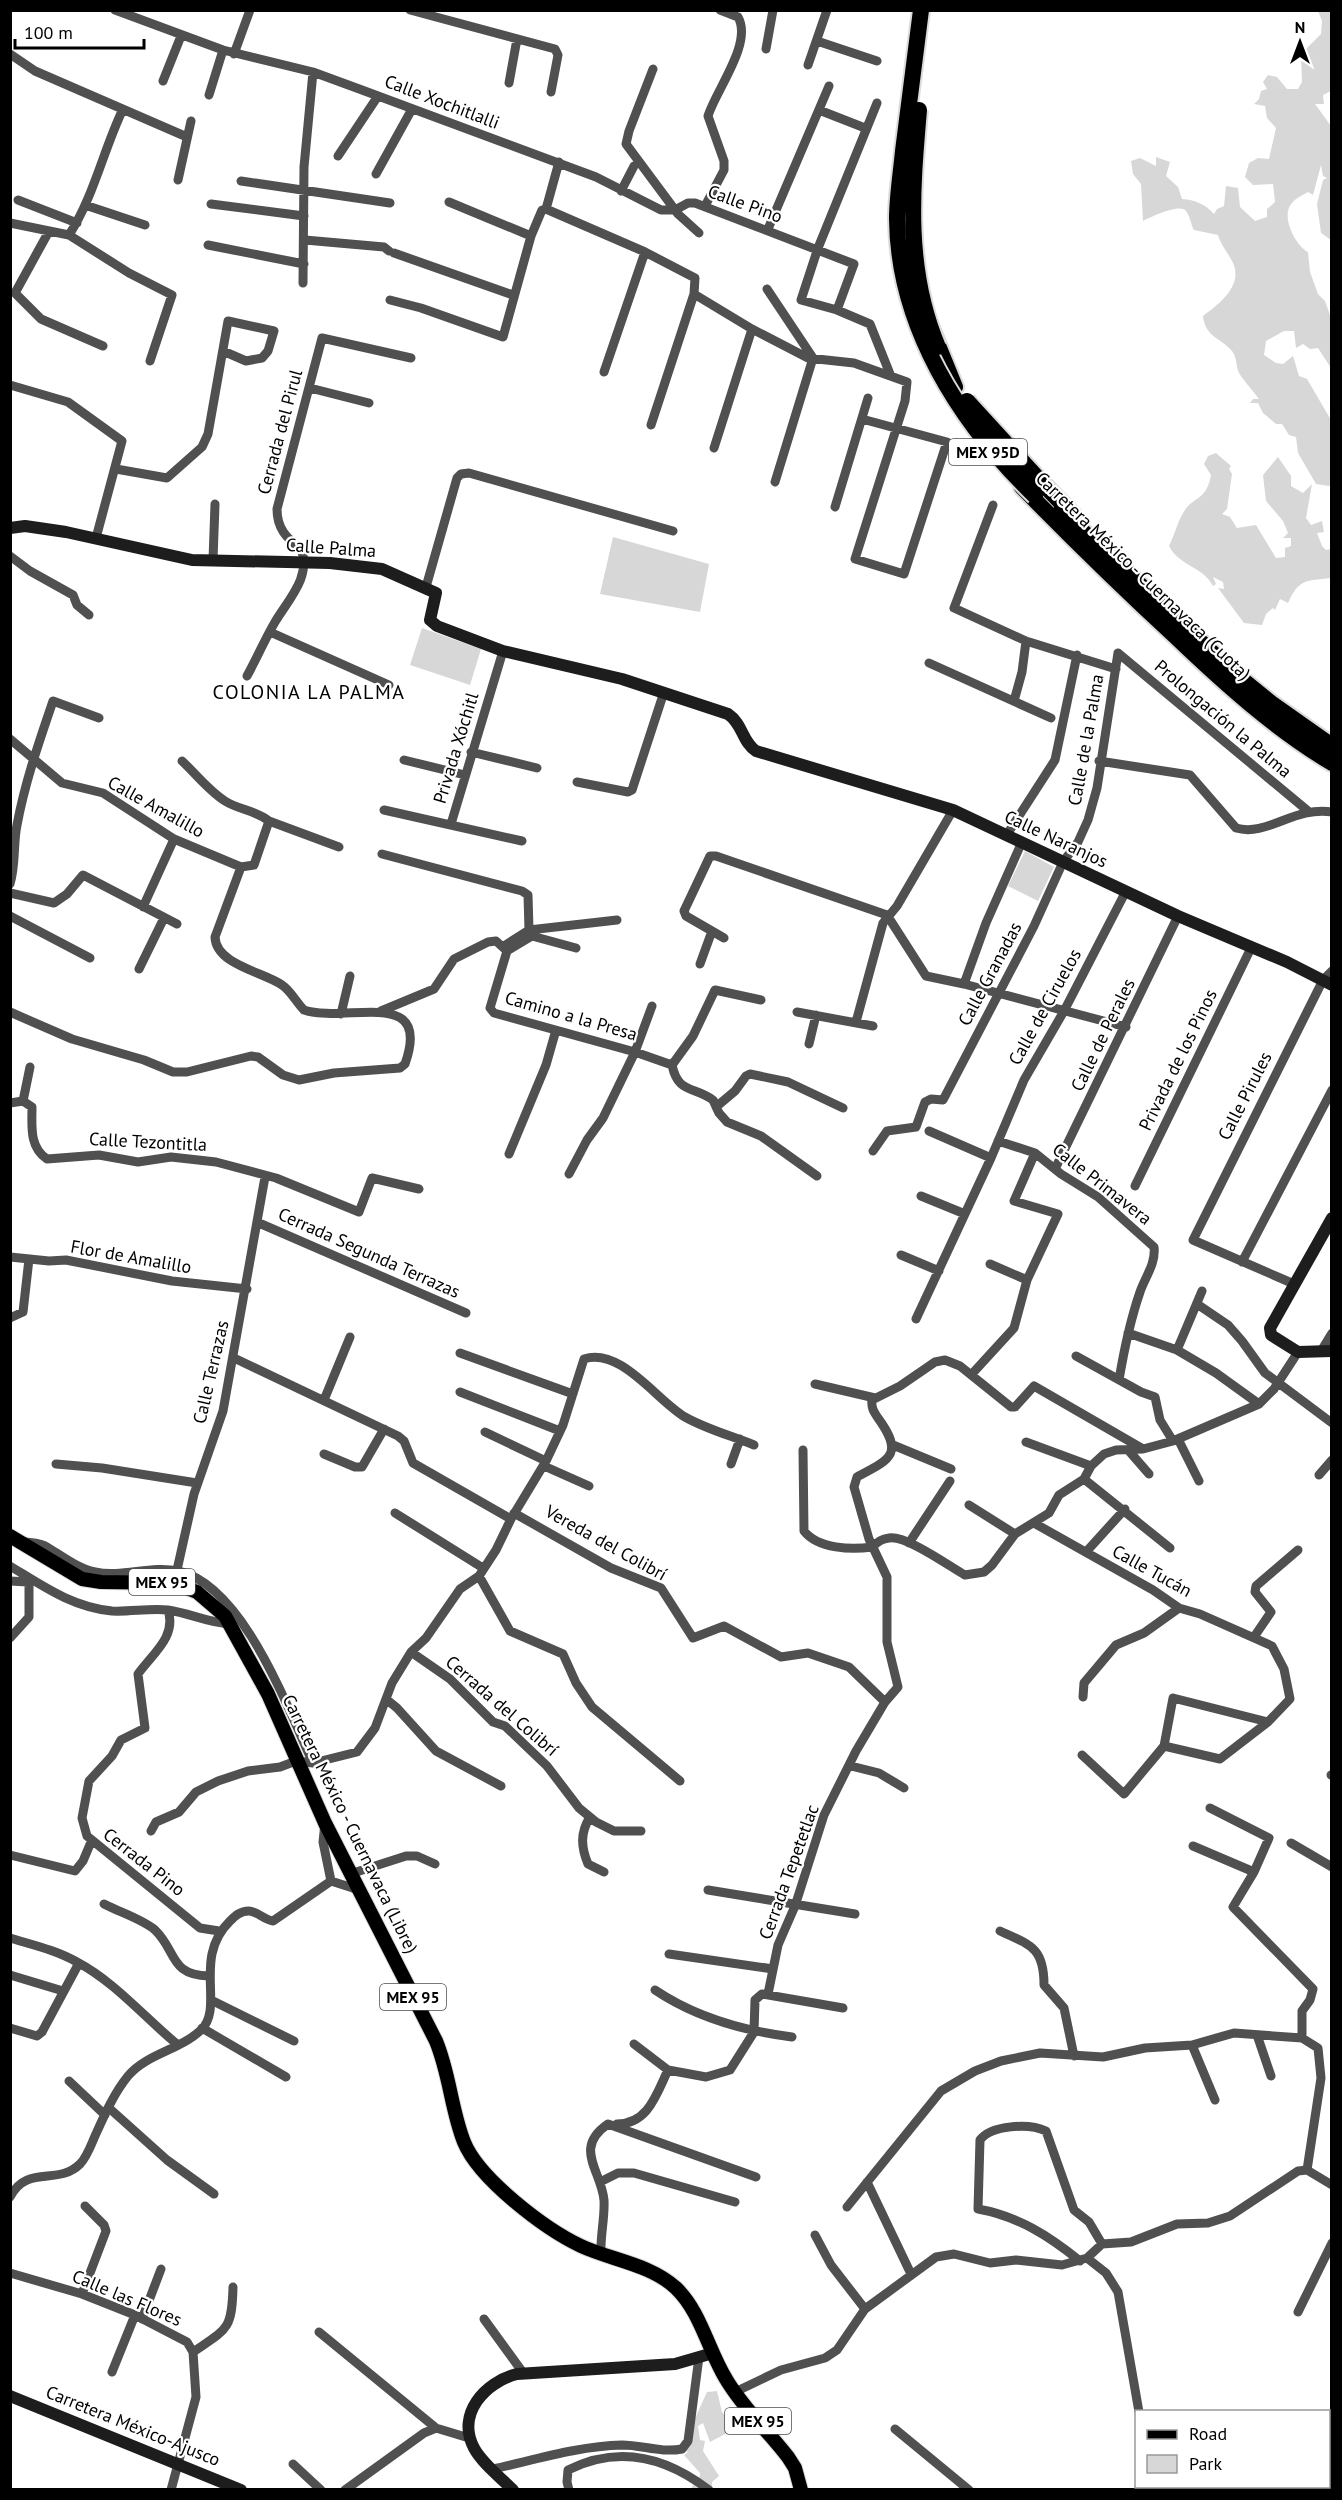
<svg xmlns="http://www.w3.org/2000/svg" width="1342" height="2500" font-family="'PT Sans',sans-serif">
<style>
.green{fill:#d7d7d7}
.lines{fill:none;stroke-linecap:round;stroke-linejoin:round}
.primary-casing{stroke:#dbdbdb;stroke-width:16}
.highway-casing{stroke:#dbdbdb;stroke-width:20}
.street{stroke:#505050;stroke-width:9}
.secondary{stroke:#1d1d1d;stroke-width:12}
.primary{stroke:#000;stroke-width:14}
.highway{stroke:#000;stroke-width:16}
.highway-bridge-casing{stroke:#dbdbdb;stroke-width:20;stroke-linecap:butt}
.highway-bridge{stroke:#000;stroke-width:16}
.labels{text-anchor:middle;stroke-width:4.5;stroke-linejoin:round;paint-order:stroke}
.shield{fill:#fff;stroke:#4c4c4c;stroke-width:1.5}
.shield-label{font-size:16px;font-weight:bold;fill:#000}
.street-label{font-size:18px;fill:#000;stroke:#fff}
.neighbourhood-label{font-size:20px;letter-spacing:1.5px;fill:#000;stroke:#fff}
</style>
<rect width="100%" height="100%" fill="#fff"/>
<path class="green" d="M1318,11H1331V91L1323,95L1324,104H1315L1331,126V240L1321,233L1317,204L1323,180L1327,178L1323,176L1321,165L1313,195L1308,192C1303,195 1296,198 1292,203C1280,215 1295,245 1308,252L1310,272L1318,294L1325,301L1331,318V368L1318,348L1310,349L1303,344L1296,348L1294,331H1284L1266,341L1264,355L1276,363L1283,364L1293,356L1299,376L1307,379L1331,420L1332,482L1329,486L1316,484L1298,453L1296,437L1289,435L1282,424H1276L1263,413L1258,403H1250L1253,399H1259C1254,392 1244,381 1239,373C1236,367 1237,357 1232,351C1221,338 1205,337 1203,316C1220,303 1246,284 1231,259C1226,250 1221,245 1218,235L1194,230C1191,225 1190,216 1186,211C1180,203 1151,217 1143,221L1141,184L1133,174L1131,161L1140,158L1156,166V157L1170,162L1166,176L1178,187L1182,199C1195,200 1205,204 1214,214L1217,209L1224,206L1226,186L1238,188L1240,207L1255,221L1267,217V209L1275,202L1273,184L1253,185L1245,177L1249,163L1258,158L1269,159L1276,128L1267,118L1265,106L1254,104L1259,99L1261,91L1267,89L1263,82L1268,75L1277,77L1287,89H1298L1302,82L1301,54L1321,34L1322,21Z
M1216,453L1231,466L1229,469L1232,474L1227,509L1222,514L1230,517L1237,528L1256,525L1276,558L1285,557V548L1291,546V538H1283L1288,533L1283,521L1266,501L1263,475L1278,457L1291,476V486L1303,493L1312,484L1306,518L1311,525L1322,521L1324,532L1317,533L1322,546L1326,550L1331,549V578C1307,581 1299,578 1288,603L1280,599L1275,610L1273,608L1266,614L1262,625L1244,623L1218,588L1224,589L1223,582L1213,577L1216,584L1213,586C1204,567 1179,566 1169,546C1174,536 1177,524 1182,515C1192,495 1206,503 1211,475L1204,464L1208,456Z
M613,537L709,564L700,612L600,594Z
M422,628L481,649L470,685L410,665Z
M1025,851L1054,867L1038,901L1008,886Z
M717,2391L722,2412L733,2425L731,2431L710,2442L703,2423L698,2426L700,2440L705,2441L703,2451L719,2476L712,2482V2489H691L693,2485H699L700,2473L684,2455L688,2452L681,2449L707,2392Z"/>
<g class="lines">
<defs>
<path id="primary" d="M10,1536L82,1579L101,1582L174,1583L197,1592L225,1616L268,1694L325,1823L436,2041C450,2075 451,2109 464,2142C479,2179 545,2229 581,2246C611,2260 650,2264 676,2288C701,2312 708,2350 726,2379C743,2408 768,2431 788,2457L795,2468L801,2490"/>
<path id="highway" d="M933,333L955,387
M1043,484L1074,516
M1022,487C1072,538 1123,588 1176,637C1224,683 1274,728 1332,763
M1061,511L1234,673L1271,703L1332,746"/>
</defs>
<use href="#primary" class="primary-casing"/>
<use href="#highway" class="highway-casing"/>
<path class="street" d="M115,10L223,50L313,72L362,90L596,177L661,210H675L688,203H695L854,264L837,310
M410,10L555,49L558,55L551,92
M817,41L877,61
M766,49L773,10
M10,54L35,71L187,137
M234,54L250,10
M808,65L827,10
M653,69L629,131L626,144L678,214L699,233
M163,81L181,36
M509,83L517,39
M209,95L223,50
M877,103L818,248L801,300L837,310L870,324L890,374
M819,110L865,128
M338,156L378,96
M376,174L412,109
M178,180L191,121
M241,181L390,203
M621,191L634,166
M18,200L77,223
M449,202L531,236
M211,204L304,216
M85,205L145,225
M705,206L724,170V161L708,116C716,90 753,43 738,17L720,10
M546,209L645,252L695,278L694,294L651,425
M10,223L69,235L129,273L172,295L150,361
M768,229L829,86
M48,233L15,293L41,319L103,346
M69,235C94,196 103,151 123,109
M305,240L384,247L389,251
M208,245L304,264
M394,253L513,295
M303,283L304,167L313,72
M767,289L813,358L775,482
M694,294L752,329L808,358L854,363L907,382L905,401L855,559L904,574L947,442L862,419
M390,300L421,308L503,337L531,236L542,210L546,209L559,162
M604,372L645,252
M10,385L68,402L122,441L96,538
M310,388L369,403
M714,448L752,329
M116,469L167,478L202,447L208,434L228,321L274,331L268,351L262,358L246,361L223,351
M993,505L954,608L1026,641L1116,669
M835,507L868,398
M10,556L30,571L73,595L77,605L89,615
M213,560L215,504
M426,587L457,478L461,474L469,473L673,531
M270,632L389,685
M1118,653L1308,811
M929,663L1051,718
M247,676C257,658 265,639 275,622C288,600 312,576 301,549C286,538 277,528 277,509L322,338L411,358
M1014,701L1022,672L1026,641
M10,739L62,783L103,793L174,839L241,867L254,865L269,821
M471,752L537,768
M404,760L465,775
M182,761C196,774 209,791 225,801C239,810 255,810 269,821L339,847
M1099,761L1190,775L1236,828C1267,837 1294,806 1332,812
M577,782L628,792L632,790L664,692
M384,810L522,841
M451,824L503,651
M1006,836L1055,760L1077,655
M382,854L522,891L528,895L529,930L504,946
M10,884C16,864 13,845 17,825C25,782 39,742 53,701L99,718
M10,893L54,903L67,894L83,875L177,924
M143,907L174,839
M10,916L90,958
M529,930L617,920
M724,938L686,916L684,911L710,856H716L887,915L926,976L964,984L1126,1027
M507,951L532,936L576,948
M700,964L712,931
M139,969L164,918
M964,984L986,923L1021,844
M381,1011L434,989L454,959L488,942L496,941L507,951L490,1008L494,1013L635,1052L672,1065C678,1094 694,1086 713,1100L719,1113L727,1122L761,1136L817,1176
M10,1012L72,1039L144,1060L173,1072H187L251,1056L258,1057L283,1075L299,1080L334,1073L400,1068L405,1064C433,985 346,1024 304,1010C296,1002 291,991 282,985C264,972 216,965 215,937L241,867
M797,1012L873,1026
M341,1014L350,976
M856,1022L883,923L897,906L953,810
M809,1044L816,1015
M672,1065L693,1036L715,990L761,1000
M23,1101L30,1067
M10,1103L23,1101L32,1107C32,1126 29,1147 47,1159L99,1155L138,1162L171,1157L216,1162L276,1178L359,1212L372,1178L419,1189
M716,1107L735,1091L746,1076L750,1074L788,1082L843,1108
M929,1131L991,1158
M998,1141L1035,1153L1061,1174L1098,1197L1154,1247C1156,1264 1145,1277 1140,1292C1130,1321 1124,1350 1119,1380
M873,1151L887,1131L916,1127L925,1102L931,1099L943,1100L1034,926L1063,862L1078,842L1088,820L1097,788L1118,653
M509,1154L546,1065L556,1030
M1056,1167L1178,916
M569,1174L587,1140L603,1118L635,1052L652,1006
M1135,1186L1251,948
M921,1196L965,1214
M259,1223L466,1313
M901,1255L939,1271
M10,1257L49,1261L66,1260L172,1281L247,1289
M1242,1262L1332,1090
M990,1264L1027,1280
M1294,1284L1193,1240L1323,980L1332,971
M1197,1304L1228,1325L1242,1341L1265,1373L1332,1423
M10,1318L23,1312L29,1259
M916,1319L991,1158L1024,1080L1064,1011L1126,891
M1128,1333L1177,1350L1216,1373L1259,1404
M1177,1350L1202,1291
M1321,1351L1332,1333
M460,1353L573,1394
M1076,1356L1141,1392L1155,1397L1160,1420L1173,1441
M234,1358L398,1436L404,1441L413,1463L511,1519
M971,1375L1014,1328L1027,1280L1058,1214L1014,1201L1035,1153
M815,1384L875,1398
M460,1392L560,1431
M324,1400L350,1337
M485,1432L546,1461
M1178,1439L1199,1481
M1026,1442L1091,1466
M893,1445L951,1469
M803,1450L804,1531C818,1549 852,1550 872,1547
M1129,1451L1149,1474
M324,1454L355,1467H362L384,1429
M56,1464L102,1468L197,1483
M731,1464L740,1439
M544,1466L589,1486
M1319,1475L1332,1460
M1084,1479L1170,1548
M969,1505L1015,1534
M395,1513L483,1568
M514,1513L611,1568L661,1588L693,1638L724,1626L781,1657L808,1653L849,1667L885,1702
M1034,1523L1153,1590L1179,1608L1200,1614L1272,1646L1284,1669L1290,1699L1268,1722L1220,1759L1164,1746
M25,1542C32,1543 41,1543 47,1547C62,1556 77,1568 95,1572C122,1578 151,1565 178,1571C243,1585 287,1707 313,1763
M909,1543L950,1481
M872,1547C878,1542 881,1539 889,1538C906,1535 949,1566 965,1575L984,1572L992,1565L1015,1534L1049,1513L1059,1495L1084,1479L1091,1466L1104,1454L1116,1450L1143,1449L1173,1441L1259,1404L1274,1389L1298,1352
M1086,1552L1125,1509
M10,1566C43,1586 72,1607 112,1611C130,1612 150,1608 168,1610C190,1613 208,1623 231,1624
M177,1570L194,1494L223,1411L265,1177
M479,1576L510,1631L563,1654L576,1683L592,1707L680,1781
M10,1581L28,1582
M168,1610C177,1637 152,1654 138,1674L145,1728L121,1740L112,1756L89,1781L82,1818L87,1836L200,1928L219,1931
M1254,1637L1271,1612L1255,1592L1256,1586L1298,1550
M10,1638L29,1617V1579
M411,1652L450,1679L493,1722L505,1726L547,1766L579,1808L596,1822L614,1831H641
M1083,1697L1084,1683L1116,1645L1144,1633L1179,1608
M386,1699L397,1708L436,1751L501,1786
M1082,1755L1124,1794L1164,1746L1173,1698L1268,1722
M851,1766L879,1773L904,1788
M1331,1775H1332
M1210,1808L1269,1838L1254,1872L1233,1907L1313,1989L1310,2000L1302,2011V2038
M590,1817C580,1833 581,1847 588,1864L604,1872
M151,1831L156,1822L179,1812L196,1792L218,1781L248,1771L280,1767L296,1761L313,1763L357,1752L375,1728L392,1683L411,1652L426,1638L460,1589L479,1576L496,1550L511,1519L546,1461L563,1425L584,1359C621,1347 657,1401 685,1417C706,1429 732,1436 754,1445
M1291,1843L1332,1867
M1193,1846L1254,1872
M10,1855L75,1871L83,1861L91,1842
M350,1874L406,1856H417L435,1864
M331,1881L359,1890
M708,1890L855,1914
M104,1904C119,1912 142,1919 155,1930C177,1951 169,1975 209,1976
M1000,1931C1031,1945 1044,1948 1044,1985L1064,2008L1074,2056
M10,1938C33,1945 56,1950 77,1962C115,1982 145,2018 178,2045
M669,1954L773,1969
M10,1975L63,1991
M655,1990C695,2017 745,2031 792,2037
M768,1994L778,1945L795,1906L824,1815L856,1751L885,1702L898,1687L887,1642V1577L869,1539L854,1487L857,1477C891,1459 904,1454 878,1418C874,1412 871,1408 872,1400L900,1386L935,1362L945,1360L960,1366L1011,1407H1015L1034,1386L1143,1449
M211,2000L294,2041
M10,2028L37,2036L42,2032L79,1963
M202,2028L286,2077
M1257,2035L1271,2076
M634,2044L668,2070L706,2077L730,2070L754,2032L755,2000L762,1994L843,2008
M1192,2045L1215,2100
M69,2081L105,2115
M109,2108L167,2160L214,2194
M617,2124C648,2124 656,2095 668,2070
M600,2182L618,2173H634L735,2202
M867,2182L911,2274
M10,2197C27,2164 58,2186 80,2164C87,2157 91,2145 95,2136C104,2116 114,2093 128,2076C146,2054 180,2050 201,2030C225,2007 192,1958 230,1921C235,1916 240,1911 249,1911C257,1911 264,1920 273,1921L331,1881L323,1842L325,1823
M847,2207L941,2091L975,2071L1001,2061L1040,2053L1103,2057L1145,2048L1192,2045L1234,2033L1302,2038L1318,2048L1321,2078L1307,2170
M815,2235L831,2265L865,2309
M601,2255C600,2236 605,2218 604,2200C601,2170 573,2148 608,2124L756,2177
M1087,2258L1106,2273L1118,2292L1139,2412
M1080,2261C1049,2236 1018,2216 978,2209L980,2140C991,2125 1029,2123 1046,2131L1074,2210L1089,2222L1102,2244
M10,2273L82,2294L135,2315L187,2342L193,2352L196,2397L171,2490
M82,2294L106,2231L104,2225L85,2206
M1298,2312L1332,2243
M142,2319L161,2269
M484,2319L524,2374
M319,2332L436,2428
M193,2352C227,2329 232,2330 233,2287
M112,2372L135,2315
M735,2392L781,2370L825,2358L837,2350L865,2309L936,2257L954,2254L990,2263L1016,2260L1062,2265L1087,2258L1102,2244L1131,2242L1177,2224L1208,2223L1230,2216L1298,2171L1307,2170L1332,2185
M895,2429L969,2490
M293,2464L321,2490
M493,2469C534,2460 579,2446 622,2445C642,2445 661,2453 682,2449L688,2441L699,2357
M1155,2486V2490
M345,2490L424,2433L436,2428L469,2438
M569,2490L567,2482L568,2470C618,2445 666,2457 709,2490"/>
<path class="secondary" d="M10,528L25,526L66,532L192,560L330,563L382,569L436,593L430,620L437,626L503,651L622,679L728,714C743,724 742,742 756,751L953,810L1178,916L1287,962L1332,985
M1332,1218L1270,1328L1271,1335L1298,1352L1332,1351
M10,2396L241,2490
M513,2490C500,2477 482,2463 474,2448C456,2414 485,2382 517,2374L675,2364L713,2353"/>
<use href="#primary" class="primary"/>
<use href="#highway" class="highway"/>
<defs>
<path id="highway-bridge" d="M921,10C915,57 909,104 903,151C901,173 897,196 897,219C898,327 960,423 1035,496
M919,110C912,191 905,269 938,347
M967,401L1043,484"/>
</defs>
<use href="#highway-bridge" class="highway-bridge-casing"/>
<use href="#highway-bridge" class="highway-bridge"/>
</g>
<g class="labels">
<g class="shield">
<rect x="949" y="439" width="78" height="26" rx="4.5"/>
<rect x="129" y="1569" width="66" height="26" rx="4.5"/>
<rect x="380" y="1984" width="66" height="26" rx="4.5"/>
<rect x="725" y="2408" width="66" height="26" rx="4.5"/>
</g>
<g class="shield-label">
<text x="988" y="458">MEX 95D</text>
<text x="162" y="1588">MEX 95</text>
<text x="413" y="2003">MEX 95</text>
<text x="758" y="2427">MEX 95</text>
</g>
<g class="street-label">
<text transform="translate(442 102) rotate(21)" y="6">Calle Xochitlalli</text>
<text transform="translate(745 204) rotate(20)" y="6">Calle Pino</text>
<text transform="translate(280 432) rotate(-75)" y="6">Cerrada del Pirul</text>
<text transform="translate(331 548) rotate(4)" y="6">Calle Palma</text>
<text transform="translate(1143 576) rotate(44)" y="6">Carretera México - Cuernavaca (Cuota)</text>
<text transform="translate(1223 719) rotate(40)" y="6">Prolongación la Palma</text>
<text transform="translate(1086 740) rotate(-80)" y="6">Calle de la Palma</text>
<text transform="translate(456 748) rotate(-73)" y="6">Privada Xóchitl</text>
<text transform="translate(156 807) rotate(29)" y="6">Calle Amalillo</text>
<text transform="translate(1056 839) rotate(25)" y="6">Calle Naranjos</text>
<text transform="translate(990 974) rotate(-62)" y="6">Calle Granadas</text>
<text transform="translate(1045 1007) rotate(-61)" y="6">Calle de Ciruelos</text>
<text transform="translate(571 1016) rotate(16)" y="6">Camino a la Presa</text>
<text transform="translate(1103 1035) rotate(-64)" y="6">Calle de Perales</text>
<text transform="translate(1178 1060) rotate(-64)" y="6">Privada de los Pinos</text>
<text transform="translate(1245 1096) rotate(-63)" y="6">Calle Pirules</text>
<text transform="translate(148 1142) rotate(3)" y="6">Calle Tezontitla</text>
<text transform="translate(1102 1184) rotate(38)" y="6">Calle Primavera</text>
<text transform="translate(369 1253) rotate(24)" y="6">Cerrada Segunda Terrazas</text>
<text transform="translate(131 1257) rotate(10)" y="6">Flor de Amalillo</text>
<text transform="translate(211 1372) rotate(-77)" y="6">Calle Terrazas</text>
<text transform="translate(606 1543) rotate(29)" y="6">Vereda del Colibrí</text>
<text transform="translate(1152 1571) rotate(29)" y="6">Calle Tucán</text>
<text transform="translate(502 1706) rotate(41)" y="6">Cerrada del Colibrí</text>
<text transform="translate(350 1824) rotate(64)" y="6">Carretera México - Cuernavaca (Libre)</text>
<text transform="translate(144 1862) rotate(38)" y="6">Cerrada Pino</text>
<text transform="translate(789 1872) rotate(-70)" y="6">Cerrada Tepetetlac</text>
<text transform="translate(127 2298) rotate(23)" y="6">Calle las Flores</text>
<text transform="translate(133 2426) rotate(22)" y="6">Carretera México-Ajusco</text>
</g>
<g class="neighbourhood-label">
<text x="309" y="699">COLONIA LA PALMA</text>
</g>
</g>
<rect width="1342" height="2500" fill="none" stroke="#000000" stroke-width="24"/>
<rect x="1135" y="2410" width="195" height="78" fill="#ffffff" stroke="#999999" stroke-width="1.5"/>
<rect x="1147" y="2430" width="30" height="9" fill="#000000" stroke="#999999" stroke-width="1.5"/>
<text x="1189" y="2440" font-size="18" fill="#000000">Road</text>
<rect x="1147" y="2455" width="30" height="18" fill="#d7d7d7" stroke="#999999" stroke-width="1.5"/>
<text x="1189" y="2470" font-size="18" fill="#000000">Park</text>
<g transform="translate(1300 42)" stroke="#ffffff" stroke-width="4.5" paint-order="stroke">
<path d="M0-4.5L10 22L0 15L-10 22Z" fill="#000000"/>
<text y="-9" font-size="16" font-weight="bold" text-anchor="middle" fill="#000000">N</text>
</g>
<path d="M15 39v9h129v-9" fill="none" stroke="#000000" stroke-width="3"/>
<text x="24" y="39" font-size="18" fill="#000000" stroke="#ffffff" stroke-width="4.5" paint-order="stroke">100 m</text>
</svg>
